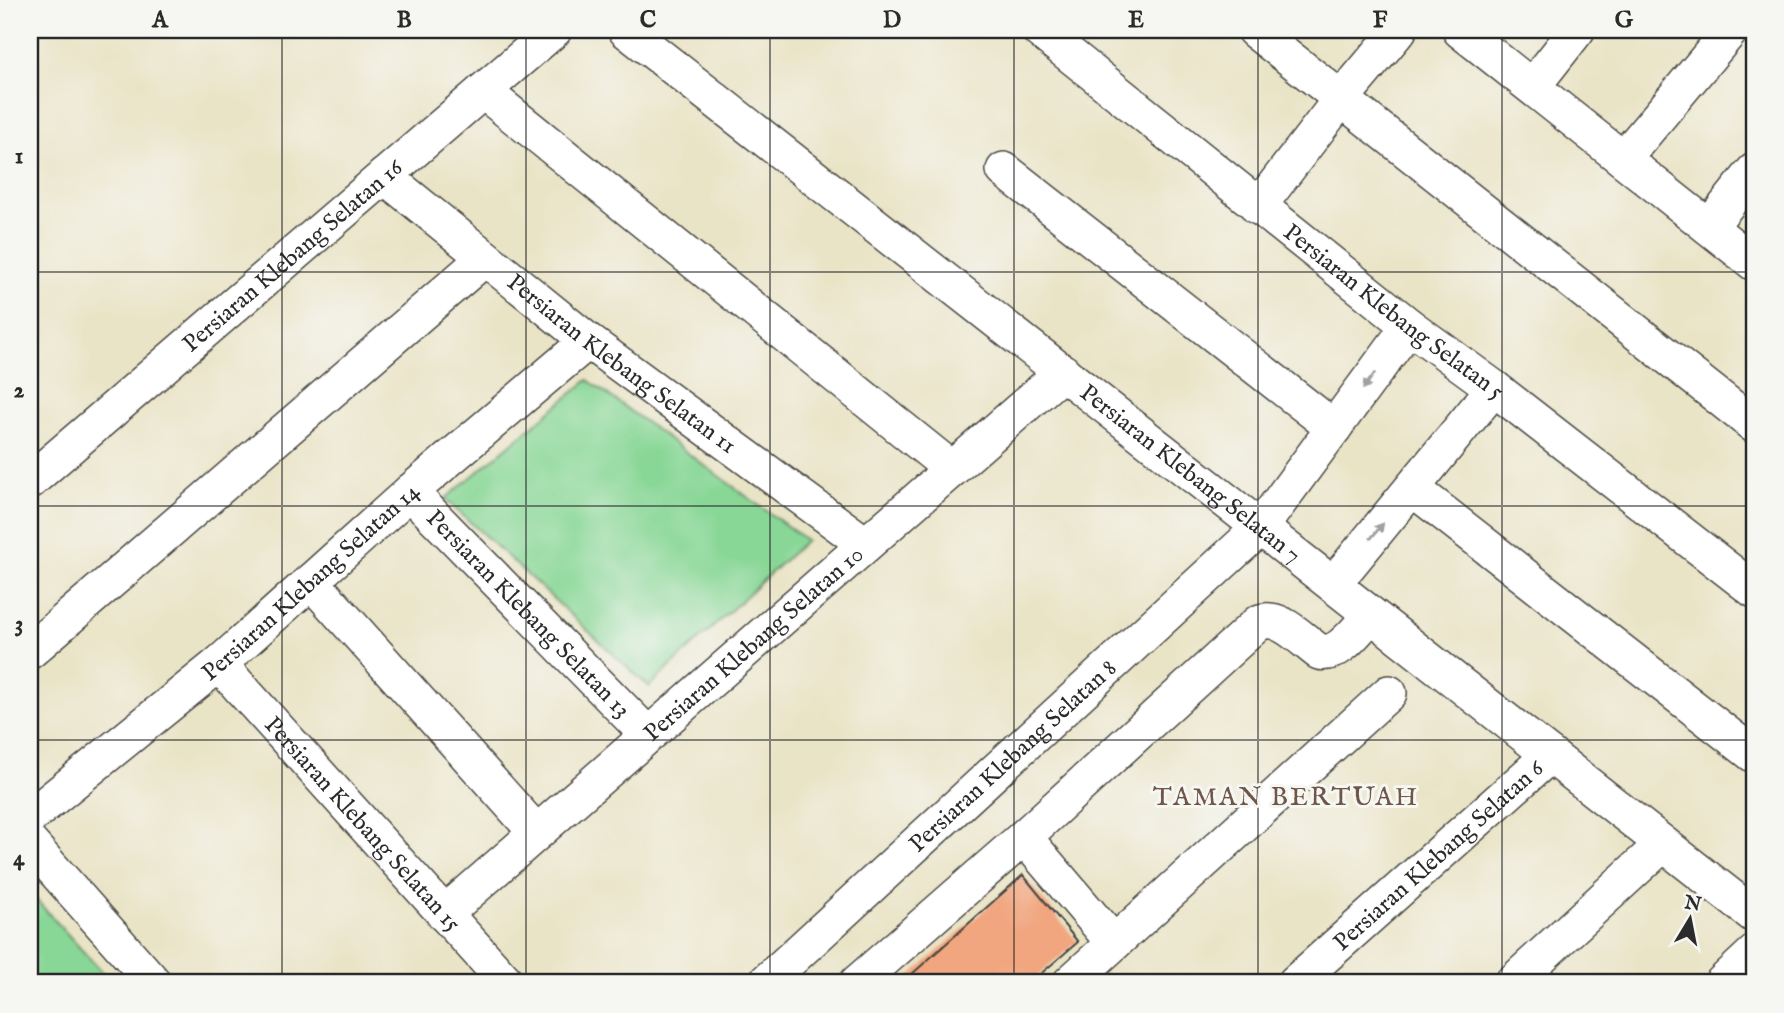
<svg xmlns="http://www.w3.org/2000/svg" width="1784" height="1013" font-family="'IM FELL English',serif">
<style>
.green{fill:#88d796;stroke:#5a8160;stroke-width:2}
.building{fill:#f1a67f}
.lines{fill:none;stroke-linecap:round;stroke-linejoin:round}
.minor-casing{stroke:#484742;stroke-width:38}
.minor{stroke:#fff;stroke-width:35}
.oneway{fill:#a0a0a0}
.grid{fill:none;stroke:#2b2b2b;stroke-width:2;stroke-opacity:0.55}
.labels{text-anchor:middle;stroke-width:6;stroke-linejoin:round;paint-order:stroke}
.street-label{font-size:24px;fill:#2b2b2b;stroke:#f6f6f2}
.neighbourhood-label{font-size:26px;letter-spacing:2px;fill:#705648;stroke:#f6f6f2}
.neatline{fill:none;stroke:#2b2b2b;stroke-width:2.5}
.grid-label{font-size:23px;text-anchor:middle;font-weight:bold;fill:#2b2b2b}
</style>
<rect width="100%" height="100%" fill="#f6f6f2"/>
<filter id="ink" filterUnits="userSpaceOnUse"><feTurbulence type="fractalNoise" baseFrequency=".0143" numOctaves="2"/><feDisplacementMap in="SourceGraphic" scale="14" xChannelSelector="R" yChannelSelector="G"/><feConvolveMatrix kernelMatrix="1 2 1 2 8 2 1 2 1" color-interpolation-filters="sRGB"/></filter>
<filter id="wash" filterUnits="userSpaceOnUse"><feTurbulence type="fractalNoise" baseFrequency=".00686" numOctaves="4" result="noise"/><feDisplacementMap in="SourceGraphic" scale="28" xChannelSelector="R" yChannelSelector="G"/><feGaussianBlur stdDeviation="1.57" result="paint"/><feColorMatrix in="noise" values="0 0 0 0 0 0 0 0 0 0 0 0 0 0 0 0 0 1.4 0 .05"/><feComposite in="paint" operator="in"/></filter>
<g filter="url(#wash)">
<rect width="100%" height="100%" fill="#eae4c7"/>
<path class="green" d="M588,380L806,540L649,687L445,499Z
M30,893L112,983H30Z"/>
<g id="blocks">
<path class="building" d="M1023,875L1078,942L1030,983H902Z"/>
</g>
</g>
<g filter="url(#ink)">
<use href="#blocks" fill-opacity="0" stroke="#484742" stroke-width="2"/>
<g class="lines">
<defs>
<g id="minor">
<path id="s1" d="M626,30L1754,915"/>
<path id="s2" d="M1039,30L1409,326L1494,388L1754,590"/>
<path d="M1254,30L1754,425"/>
<path d="M1460,30L1754,263"/>
<path d="M1533,86L1577,30"/>
<path d="M483,91L952,469"/>
<path d="M1623,159L1731,30"/>
<path d="M1004,170L1334,428"/>
<path id="s3" d="M384,176L588,341L865,544"/>
<path d="M1258,207L1341,99L1399,30"/>
<path d="M1709,227L1754,171"/>
<path id="s4" d="M30,481L554,30"/>
<path d="M1413,489L1754,755"/>
<path id="s5" d="M410,492L647,734"/>
<path d="M311,581L536,832"/>
<path d="M1334,583L1494,388"/>
<path d="M30,651L485,258"/>
<path id="s6" d="M219,664L507,983"/>
<path id="s7" d="M30,817L219,664L410,492L588,341"/>
<path d="M1024,837L1114,943"/>
<path d="M30,843L154,983"/>
<path id="s8" d="M444,914L1063,372"/>
<path id="s9" d="M765,983L1260,528L1409,326"/>
<path d="M857,983L1024,837L1258,623C1279,613 1302,640 1319,652C1339,657 1358,628 1371,615"/>
<path d="M1070,983L1389,693"/>
<path id="s10" d="M1295,983L1550,755"/>
<path d="M1512,983L1663,844"/>
<path d="M1722,983L1754,953"/>
</g>
</defs>
<use href="#minor" class="minor-casing"/>
<use href="#minor" class="minor"/>
</g>
<defs><path id="oneway-solid" d="M-6-.8H1V-3.2L6.5 0L1 3.2V.8H-6Z" transform="scale(1.75)"/></defs>
<g class="oneway">
<use href="#oneway-solid" transform="translate(1369 381) rotate(126)"/>
<use href="#oneway-solid" transform="translate(1377 531) rotate(-50)"/>
</g>
</g>
<path class="grid" d="M282,30V983M526,30V983M770,30V983M1014,30V983M1258,30V983M1502,30V983M30,272H1754M30,506H1754M30,740H1754"/>
<g class="labels">
<g class="street-label">
<text dy="8" stroke="none"><textPath href="#s4" startOffset="346">Persiaran Klebang Selatan 16</textPath></text>
<text dy="8" stroke="none"><textPath href="#s2" startOffset="453">Persiaran Klebang Selatan 5</textPath></text>
<text dy="8" stroke="none"><textPath href="#s3" startOffset="303">Persiaran Klebang Selatan 11</textPath></text>
<text dy="8" stroke="none"><textPath href="#s1" startOffset="718">Persiaran Klebang Selatan 7</textPath></text>
<text dy="8" stroke="none"><textPath href="#s7" startOffset="366">Persiaran Klebang Selatan 14</textPath></text>
<text dy="8" stroke="none"><textPath href="#s5" startOffset="170">Persiaran Klebang Selatan 13</textPath></text>
<text dy="8" stroke="none"><textPath href="#s8" startOffset="411">Persiaran Klebang Selatan 10</textPath></text>
<text dy="8" stroke="none"><textPath href="#s9" startOffset="336">Persiaran Klebang Selatan 8</textPath></text>
<text dy="8" stroke="none"><textPath href="#s6" startOffset="215">Persiaran Klebang Selatan 15</textPath></text>
<text dy="8" stroke="none"><textPath href="#s10" startOffset="192">Persiaran Klebang Selatan 6</textPath></text>
</g>
<g class="neighbourhood-label">
<text x="1286" y="805">TAMAN BERTUAH</text>
</g>
</g>
<rect width="1784" height="1013" fill="none" stroke="#f6f6f2" stroke-width="77"/>
<g transform="translate(1690 919) rotate(10)" stroke="#f6f6f2" stroke-width="5" paint-order="stroke">
<path d="M0-5L12 26L0 18L-12 26Z" fill="#2b2b2b"/>
<text y="-10" font-size="19" font-weight="bold" text-anchor="middle" fill="#2b2b2b">N</text>
</g>
<rect x="38" y="38" width="1708" height="936" class="neatline"/>
<g class="grid-label">
<text x="160" y="27">A</text>
<text x="404" y="27">B</text>
<text x="648" y="27">C</text>
<text x="892" y="27">D</text>
<text x="1136" y="27">E</text>
<text x="1380" y="27">F</text>
<text x="1624" y="27">G</text>
<text x="19" y="163">1</text>
<text x="19" y="397">2</text>
<text x="19" y="631">3</text>
<text x="19" y="865">4</text>
</g>
</svg>
